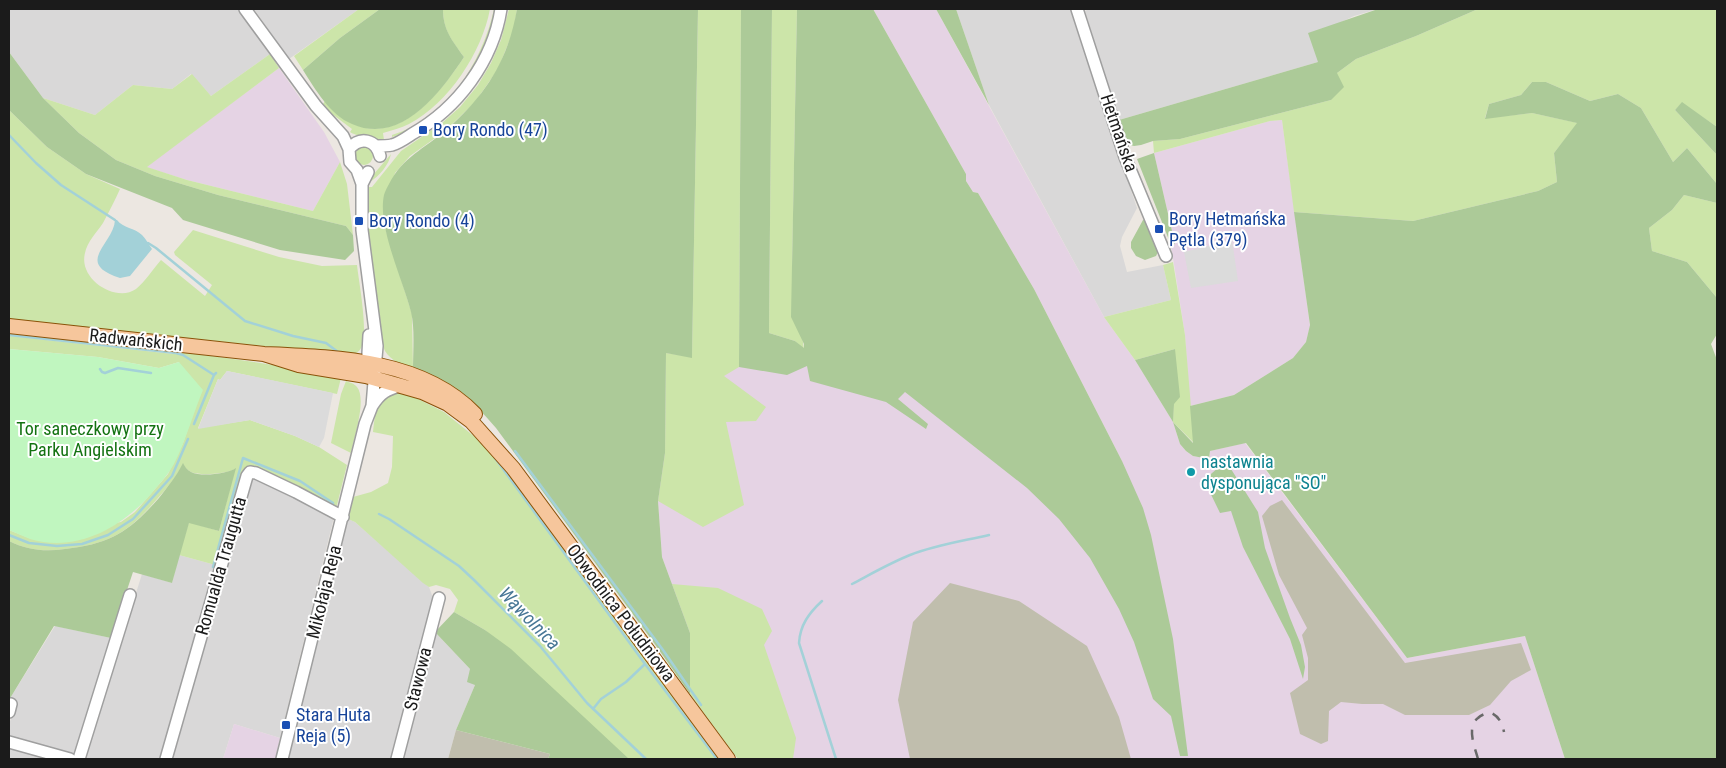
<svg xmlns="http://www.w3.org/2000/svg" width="1726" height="768" font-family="'Roboto Condensed',sans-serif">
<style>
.residential{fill:#d9d8d8}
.industrial{fill:#e5d3e4}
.construction{fill:#c0bead}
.grass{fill:#cce5a9}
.forest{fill:#acca98}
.park{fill:#c0f6bf}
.parking{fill:#dbdbdb}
.water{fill:#a3d1d8}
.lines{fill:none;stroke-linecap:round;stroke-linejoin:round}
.stream{stroke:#a3d1d8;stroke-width:2.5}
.minor-casing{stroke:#9f9f9f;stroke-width:14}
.major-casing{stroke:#8a5208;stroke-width:16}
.minor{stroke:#fff;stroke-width:11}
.major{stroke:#f6c69c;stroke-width:14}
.rail{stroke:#696969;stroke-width:2.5;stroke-dasharray:10 10;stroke-linecap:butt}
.transit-dot{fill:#1a4fb4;stroke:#fff;stroke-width:2}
.culture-dot{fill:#0f9aa8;stroke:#fff;stroke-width:2}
.labels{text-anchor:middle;stroke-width:4;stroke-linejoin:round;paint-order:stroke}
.transit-label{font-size:18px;fill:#164399;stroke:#fff;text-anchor:start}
.street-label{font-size:18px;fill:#1b1b1b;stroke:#fff}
.park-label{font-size:18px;fill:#137211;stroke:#fff}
.culture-label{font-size:18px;fill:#0d838f;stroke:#fff;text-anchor:start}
.water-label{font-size:19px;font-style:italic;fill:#487796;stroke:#fff}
</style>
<rect width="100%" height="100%" fill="#ece7e1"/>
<path class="residential" d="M9,9H238L270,54L211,96L191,74L172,89L133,85L95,115L43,98L9,52Z
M254,9H359L289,59Z
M956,9H1070L1137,208L1122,237L1120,246L1127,272L1163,265L1171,300L1104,317L989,105Z
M1089,9H1378L1354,16L1335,25L1318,62L1119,120L1085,11Z
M250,476L258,477L334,517L280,738L234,724L223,759H172Z
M348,519L355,522L429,587L433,598L392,759H287Z
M179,555L219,566L162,759L84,758L142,574L172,583Z
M55,626L111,638L75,756L9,738V724L15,707L9,700Z
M435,632L470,669L475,685L456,730L448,759H401Z
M9,747L51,759H9Z"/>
<path class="industrial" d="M873,9H936L1104,317L1135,360L1173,422L1180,444L1186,451L1193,456L1209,459L1210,451L1245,443L1407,658L1525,636L1565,759H750L690,633L662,557L658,501L665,453L666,353L807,366L804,344L1122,461L1034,289L978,193L973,192L966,181V174Z
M279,68L324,132L340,162L313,211L187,180L146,167Z
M1282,120L1310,326L1306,342L1293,358L1234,395L1190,406L1185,335L1171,245L1175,244L1154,153L1270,121Z
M234,724L280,738L275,759H223Z"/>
<path class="construction" d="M1282,500L1405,663L1521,643L1531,670L1511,681L1490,705L1469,715H1405L1383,704H1362L1341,702L1329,711L1328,741L1321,744L1300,734L1290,693L1308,680V658L1302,635L1307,628L1279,575L1262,516L1270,506Z
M950,583L1019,601L1087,646L1119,717L1131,759H910L898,700L913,622Z
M456,730L550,754L548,759H448Z"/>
<path class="grass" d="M359,9H380L340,38L303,70L294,56Z
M443,9H490C482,52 449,103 409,124C401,128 392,130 383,133L384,140C377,141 356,136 350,132L352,129L332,114L323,104L325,101C380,164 431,107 464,57C452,40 443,31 443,9Z
M494,9H497C484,58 463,95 419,123C410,129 403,134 392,137V135C447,118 482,63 494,9Z
M509,9H517L514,29L498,69L475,102L445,131L410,156L395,173L383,221L412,314L413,369C403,366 391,361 385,351C378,337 380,320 378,305C377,294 373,283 371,271C366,244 365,215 369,187H372L401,151L442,123L460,107L478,85L491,63L501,40Z
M698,9H741L739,367L724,376L766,407L756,421L726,422L744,505L703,527L658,501L665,453L666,353L692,357Z
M772,9H797L792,270L804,349L795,341L769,333Z
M1478,9H1717V127L1682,103L1675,110L1717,155V184L1687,148L1673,162L1641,108L1618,94L1590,101L1546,82H1532L1521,95L1489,104L1485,118L1532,113L1578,123L1554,153L1557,182L1538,191L1413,221L1294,212L1282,120L1270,121L1154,153L1153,141L1180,139L1331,100L1337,73L1356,59L1416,36Z
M270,54L279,68L147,167L187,180L313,211L340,162L347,184L353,235L346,226L218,195L155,176L116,160L79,133L43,98L95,115L133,85L172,89L192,74L211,96Z
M9,110L47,147L86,174L120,189C115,200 109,212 103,223C97,232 87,242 85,253C78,279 116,303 136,289C144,283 154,268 161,260L205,296L212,285L175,255L174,252L193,230L279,257L322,266L357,265C359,283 369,335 361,348C359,352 356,353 352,355L288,351L283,348L9,319Z
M355 156a9 9 0 1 1 18 0a9 9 0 1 1-18 0Z
M391,154C389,165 379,176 370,182L373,175Z
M1684,195L1717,203V298L1687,262L1652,251L1649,228L1672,210Z
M1173,262L1185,335L1194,443L1173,422L1175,349L1135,360L1104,317L1171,300L1163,265Z
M9,336L173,354L181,352C235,359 288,366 341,378L337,394L227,371L220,380L218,379L198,428L250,420L295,436L319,447L347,465L334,517L291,493L250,476L219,566L179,555L189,522L219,531L235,469C226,474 200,476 191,472C187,470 185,467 183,464C176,477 168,487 158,498C129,532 110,544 65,549C45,552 27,550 9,541V530L29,538L121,522L135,512L168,474L183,443L190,423L179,362L159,368L98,357L9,349Z
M346,381C350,383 354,383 357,387C367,399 354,438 351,453L331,443L341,394Z
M395,391L420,396V400L444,412L491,450L719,759H548L572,708L485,630L454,612L458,600L450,589L436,585L429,587L423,583L355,522L348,519L353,497L371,492L388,483L392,467L393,436L373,432C376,408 375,405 395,391Z
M672,584L718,588L762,609L772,631L764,645L796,738L793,759H738L690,694V633Z"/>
<path class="forest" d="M380,9H443C443,30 452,40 464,57C441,92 401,146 352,124C330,115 315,89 303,70L340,38Z
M517,9H698L692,358L666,353L665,453L658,501L662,557L690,633V694L654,643L496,428C470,398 453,381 413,369C413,352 415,328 411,312C403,280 377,226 384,195C385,191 387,188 389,184C403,157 424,149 446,130C485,96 508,61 517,9Z
M741,9H772L769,333L795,341L804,348V344L791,317L797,9H873L966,174V181L973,192L978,193L1034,289L1122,461L1143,508L1151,535L1173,639L1188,756H1180L1171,716L1153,699L1134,642L1119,609L1090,558L1059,519L1027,488L905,392L898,399L928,424L926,429L886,402L810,381L807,366L787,375L739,367Z
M936,9H956L989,105Z
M1378,9H1478L1416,36L1356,59L1337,73L1344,87L1331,100L1180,139L1153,141L1141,145L1134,146L1127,144L1119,120L1318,62L1308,33Z
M9,52L43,98L79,133L116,160L155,176L218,195L346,226L353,235L354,251L345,260L280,250L183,220L172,208L86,174L47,147L9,110Z
M1532,82H1546L1590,101L1618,94L1641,108L1673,162L1687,148L1717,184V203L1684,195L1672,210L1649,228L1652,251L1687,262L1717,298V334L1711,344L1717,360V759H1565L1525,636L1407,658L1246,443L1210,451L1209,459L1193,456L1186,451L1180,444L1173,422L1135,360L1175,349L1180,397L1174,404L1173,422L1193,443L1190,406L1234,395L1293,358L1306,342L1310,325L1294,212L1413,221L1538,191L1557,182L1554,153L1577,123L1532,113L1485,119L1489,104L1521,95Z
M1682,102L1717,127V155L1675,110Z
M1154,153L1175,244L1171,245L1137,159Z
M1145,219L1158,252L1156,256L1145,260L1136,256L1131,248V242L1143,220Z
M1226,461L1258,512L1265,548L1290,618L1301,645L1305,667L1303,679L1290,639L1243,547L1231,511L1220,513L1204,480Z
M183,463C185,467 187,470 191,472C201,477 227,474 236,468L219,531L189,523L172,583L133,572L111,638L54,626L9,700V541C27,550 45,552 65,549C110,544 129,532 159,498C168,486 176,477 183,463Z
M454,612L485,630L511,649L629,759H548L550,754L456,730L475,685L467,682L470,669L435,632Z"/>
<path class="park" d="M9,349L98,357L159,368L179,362L203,390C193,414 186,440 174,464C168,475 159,484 151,494C121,528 76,553 30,539C23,536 16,533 9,530Z"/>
<path class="parking" d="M1232,240L1238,281L1191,288L1184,252Z
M227,371L333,393L324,438L319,447L295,436L250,420L198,429L218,379L220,380Z"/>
<path class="water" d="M115,220H117C123,228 135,228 142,235C146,239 149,245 152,249L130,276L120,278C73,263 114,244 115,220Z"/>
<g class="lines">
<path class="stream" d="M9,135L36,163L61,185L115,220
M148,243L156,248L245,321L293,336L326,343L338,352
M9,335L176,353L183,355L214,375L216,373
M100,369L102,372L105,373L118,368L151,373
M194,424L214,375
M515,451L663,650L701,705
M495,458L645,664L717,759
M379,514L389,519L459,566L474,580L540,646L587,703L646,759
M9,535L29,543L57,546L82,544L108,535L133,519L172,476L188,439
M213,567L243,458L300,481L333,503
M852,584C871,574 890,563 910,555C935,545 963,541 989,535
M822,601C809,613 800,625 799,643L836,759
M593,709L601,699L626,682L645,664"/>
<defs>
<path id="minor" d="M245,9L316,106L343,136L349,149
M1077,9L1125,157L1166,256
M376,146C381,146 387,146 392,145C399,143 406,138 412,134C458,108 493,61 501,9
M362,184L357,170L350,162L349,149C360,136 376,139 380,156
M367,372L369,335
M372,406C381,392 386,390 402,385
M9,712L11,704
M9,742L70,759
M79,759L130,595
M166,759L247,476L250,472L256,473L296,492L343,517
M282,759L365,424L372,406L377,346L362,230V184L368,172
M397,759L439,598"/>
<path id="major" d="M9,326L264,354C335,357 422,359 475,414
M264,354L299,365L366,376L422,392L448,404L471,421L513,468L728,759"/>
</defs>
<use href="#minor" class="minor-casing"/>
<use href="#major" class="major-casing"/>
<use href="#minor" class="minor"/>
<use href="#major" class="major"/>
<path class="rail" d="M1478,759C1475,748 1466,727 1478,718C1481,715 1485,714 1489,712C1498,715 1502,722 1504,732"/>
</g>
<g class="transit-dot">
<rect x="418" y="125" width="10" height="10" rx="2.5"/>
<rect x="354" y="216" width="10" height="10" rx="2.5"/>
<rect x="1154" y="224" width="10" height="10" rx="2.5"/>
<rect x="281" y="720" width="10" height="10" rx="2.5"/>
</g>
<circle class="culture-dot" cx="1191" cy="472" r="5"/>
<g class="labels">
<g class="transit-label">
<text x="433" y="136">Bory Rondo (47)</text>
<text x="1169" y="225">Bory Hetmańska<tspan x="1169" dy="21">Pętla (379)</tspan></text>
<text x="369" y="227">Bory Rondo (4)</text>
<text x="296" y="721">Stara Huta<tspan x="296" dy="21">Reja (5)</tspan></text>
</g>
<g class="street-label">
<text transform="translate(1119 133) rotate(71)" y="6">Hetmańska</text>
<text transform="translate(136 340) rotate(6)" y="6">Radwańskich</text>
<text transform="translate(221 566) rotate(-74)" y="6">Romualda Traugutta</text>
<text transform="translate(324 592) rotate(-76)" y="6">Mikołaja Reja</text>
<text transform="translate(621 613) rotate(53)" y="6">Obwodnica Południowa</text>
<text transform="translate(418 679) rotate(-76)" y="6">Stawowa</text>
</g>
<g class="park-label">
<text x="90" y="435">Tor saneczkowy przy<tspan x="90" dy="21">Parku Angielskim</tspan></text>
</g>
<g class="culture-label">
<text x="1201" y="468">nastawnia<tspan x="1201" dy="21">dysponująca "SO"</tspan></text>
</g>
<g class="water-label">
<text transform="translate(530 618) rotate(46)" y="7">Wąwolnica</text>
</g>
</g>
<rect width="1726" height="768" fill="none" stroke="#1b1b1b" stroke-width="20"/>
</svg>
